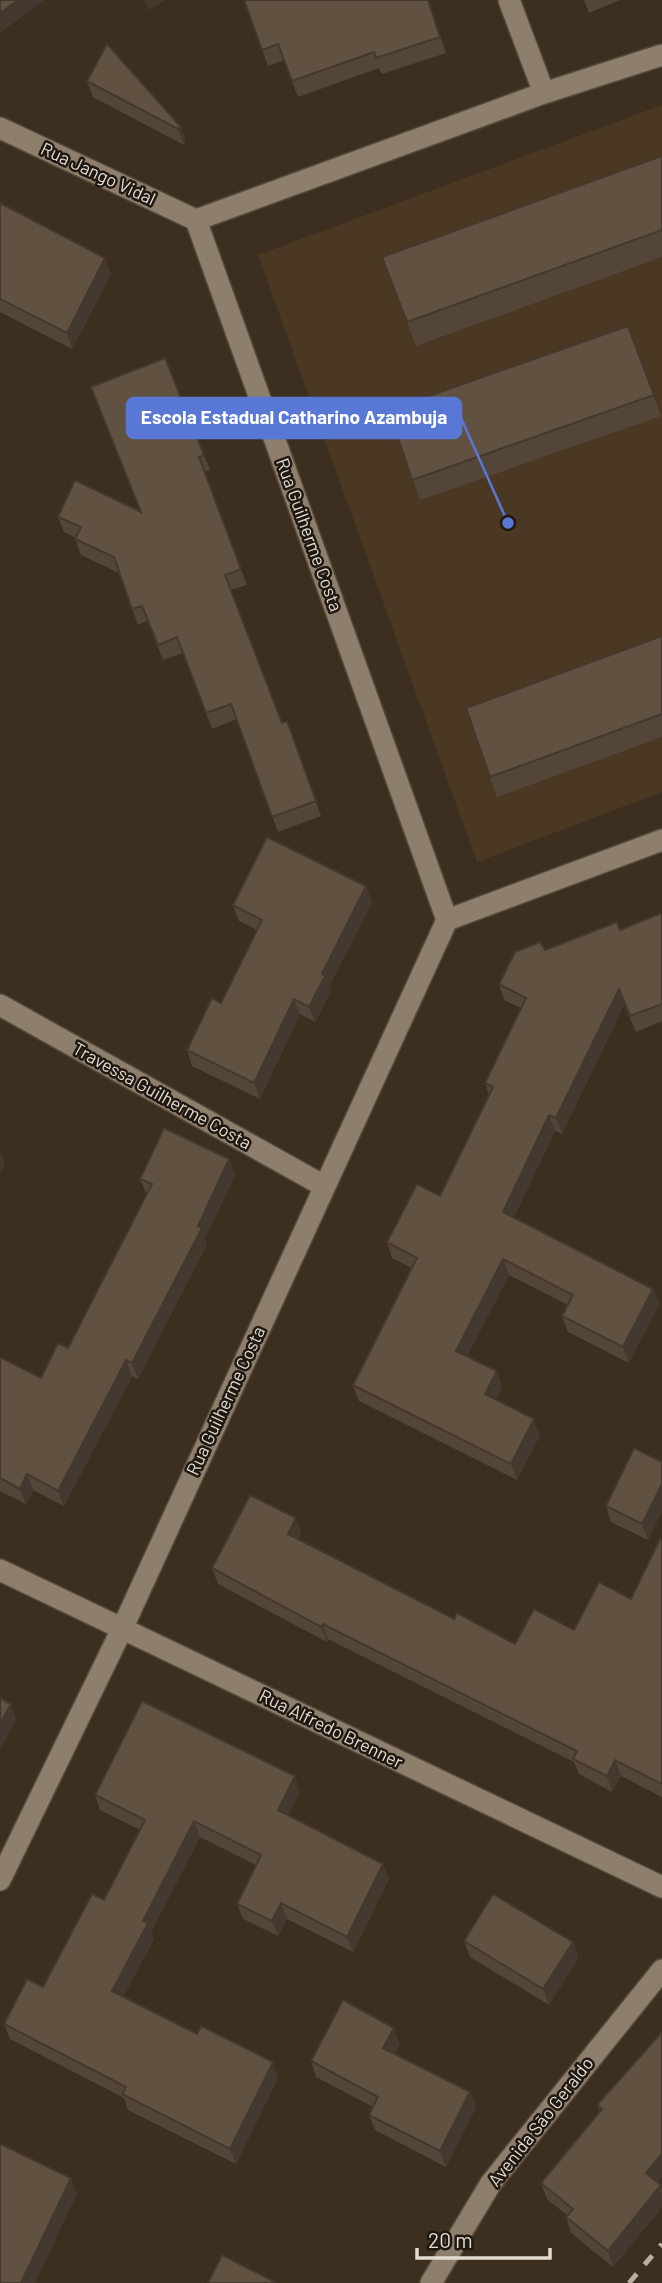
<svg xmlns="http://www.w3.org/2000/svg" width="662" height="2283" font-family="Barlow,sans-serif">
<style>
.built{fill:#4a3822}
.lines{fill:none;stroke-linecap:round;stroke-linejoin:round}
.minor-casing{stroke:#554a3c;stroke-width:24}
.minor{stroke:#8e7e6c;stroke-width:21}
.rail{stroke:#b8aea2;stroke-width:5;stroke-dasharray:12 12;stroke-linecap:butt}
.wall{fill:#534638}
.shaded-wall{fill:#44392e}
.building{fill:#615141;stroke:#44392e;stroke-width:2}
.labels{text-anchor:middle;stroke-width:5;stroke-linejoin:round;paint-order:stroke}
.street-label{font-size:18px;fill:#e4dbd1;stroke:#1f1811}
.leader{fill:none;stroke:#5978d6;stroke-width:2.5}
.callout-dot{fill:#5978d6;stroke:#1f1811;stroke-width:2.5}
.callout{fill:#5978d6;stroke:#5978d6;stroke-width:2.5}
.callout-label{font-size:19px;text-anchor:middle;font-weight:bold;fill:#fff}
</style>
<rect width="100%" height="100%" fill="#3d2f1f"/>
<path class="built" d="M662,105V792L477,862L258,255Z"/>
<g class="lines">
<defs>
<path id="minor" d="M509,0L544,93
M662,55L544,93L196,220L447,920L662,840
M0,128L196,220
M0,1005L324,1186
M0,1570L662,1887
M0,1880L122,1629L447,920
M431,2283L491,2183L662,1970"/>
</defs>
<use href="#minor" class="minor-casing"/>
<use href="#minor" class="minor"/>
<path class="rail" d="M629,2283L662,2244"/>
</g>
<path class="wall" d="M244,0H428L446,53L382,74L379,68L298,97L284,60L268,66Z
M584,0H620L589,13Z
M87,81L181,127L186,142L184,145L93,97Z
M662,156V257L416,346L382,257Z
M0,203L111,274L72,349L0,312Z
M628,326L661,416L420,500L389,410Z
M91,387L204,455L210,470L204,472L247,585L231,590L282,723L287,721L321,816L278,832L237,719L212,729L183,653L163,660L147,621L138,625L119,573L81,555L75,539L76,538L64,532L58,517L141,511Z
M662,636V737L497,797L466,708Z
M372,902L329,987L331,991L315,1022L300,1014L260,1099L192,1066L187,1050L221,1003L257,930L239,921L233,905Z
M662,913V1021L636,1032L624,1005L562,1134L555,1131L514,1217L653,1289L659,1304L629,1363L568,1332L562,1316L568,1305L509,1275L467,1356L502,1387L496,1400L540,1435L517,1480L359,1401L353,1385L412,1268L392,1258L387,1242L440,1196L489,1095L485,1083L521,1008L504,1000L499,984L545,950L620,930Z
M229,1159L235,1175L205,1238L207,1244L138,1379L132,1376L64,1506L33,1490L26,1504L0,1491V1357L41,1378L68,1348L147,1195L140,1179Z
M662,1462V1511L648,1540L611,1522L606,1506Z
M296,1518L301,1534L299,1539L454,1619L515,1644L574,1630L631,1599L662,1540V1797L621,1776L612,1792L579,1774L574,1762L328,1639L327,1642L218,1584L212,1568Z
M300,1792L288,1815L383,1864L389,1879L353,1952L287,1919L278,1936L243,1919L237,1904L256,1865L200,1837L151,1932L154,1939L123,1997L278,2078L236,2164L128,2110L124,2098L10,2039L4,2024L43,1987L104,1900L140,1830L100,1810L95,1795Z
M464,1941L573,1942L578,1958L549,2005L470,1957Z
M662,2032V2176L657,2182L661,2185L662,2188V2207L613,2267L571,2233L566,2217L567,2215L547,2199L541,2183L600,2111L597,2105Z
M400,2044L394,2054L470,2092L476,2107L446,2167L375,2130L369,2115L373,2107L316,2077L311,2061Z"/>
<path class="shaded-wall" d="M18,0H45L0,33V13Z
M145,0H165L149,10Z
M181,127L186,142L184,145L178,129Z
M105,258L111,274L72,349L67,333Z
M366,886L372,902L329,987L331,991L315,1022L309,1007L322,974Z
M619,989L624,1005L562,1134L556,1118Z
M294,999L300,1014L260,1099L254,1083Z
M549,1115L555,1131L509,1227L503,1212Z
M0,1149L5,1163L0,1173Z
M229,1159L235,1175L205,1238L207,1244L138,1379L132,1363Z
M503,1259L509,1275L462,1366L456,1351Z
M653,1289L659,1304L629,1363L623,1347Z
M126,1360L132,1376L64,1506L58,1491Z
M497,1371L502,1387L491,1410L485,1394Z
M534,1419L540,1435L517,1480L511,1464Z
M27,1474L33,1490L26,1504L20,1489Z
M662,1484V1511L648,1540L642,1524Z
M296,1518L301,1534L294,1549L288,1534Z
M323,1624L328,1639L327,1642L321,1627Z
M11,1704L16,1719L0,1750V1724Z
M615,1760L621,1776L612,1792L607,1776Z
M295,1776L300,1792L283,1826L278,1810Z
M194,1821L200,1837L151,1932L154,1939L118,2007L112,1991L143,1921Z
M383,1864L389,1879L353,1952L347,1937Z
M281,1903L287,1919L278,1936L272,1921Z
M573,1942L578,1958L549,2005L543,1989Z
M394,2028L400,2044L389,2064L383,2048Z
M273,2062L278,2078L236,2164L230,2149Z
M470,2092L476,2107L446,2167L440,2151Z
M662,2154V2176L651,2188L646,2173Z
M71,2178L77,2194L35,2283H21Z
M661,2185L662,2207L613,2267L608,2251Z"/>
<path class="building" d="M0,0H18L0,13Z
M244,0H428L440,37L376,58L374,52L292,81L278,44L262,50Z
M107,44L181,127L178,129L87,81Z
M662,156V230L407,322L382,257Z
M0,203L105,258L67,333L0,299Z
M628,326L654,395L412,480L389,410Z
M165,358L204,455L199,457L241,569L225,575L282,723L287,721L316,801L272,817L231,704L206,713L177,637L158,645L142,606L132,609L114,557L75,539L81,527L58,517L75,480L141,512L91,387Z
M662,636V714L490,777L466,708Z
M267,837L366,886L322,974L325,976L309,1007L294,999L254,1083L187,1050L212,998L221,1003L262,920L233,905Z
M662,913V1004L630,1016L619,989L556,1118L549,1115L503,1212L653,1289L623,1347L562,1316L573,1295L503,1259L456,1351L497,1371L485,1394L534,1419L511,1464L353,1385L417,1258L387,1242L417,1184L440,1196L493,1087L485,1083L526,998L499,984L515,952L540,942L545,950L617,922L620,930Z
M164,1128L229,1159L198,1226L202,1228L132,1363L126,1360L58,1491L27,1474L20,1489L0,1478V1357L41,1378L58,1343L68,1348L152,1184L140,1179Z
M634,1448L662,1462V1484L642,1524L606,1506Z
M250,1495L296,1518L288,1534L454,1619L457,1613L515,1644L534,1609L574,1630L599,1582L631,1599L660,1539L662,1540V1784L615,1760L607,1776L573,1759L577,1751L323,1624L321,1627L212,1568Z
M0,1698L11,1704L0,1724Z
M142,1701L295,1776L278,1810L383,1864L347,1937L281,1903L272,1921L237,1904L261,1855L194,1821L143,1921L148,1923L112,1991L197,2034L201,2026L273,2062L230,2149L122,2094L126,2087L4,2024L27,1979L43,1987L92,1894L104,1900L145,1820L95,1795Z
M493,1894L573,1942L543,1989L464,1941Z
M343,2000L394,2028L383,2048L470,2092L440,2151L369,2115L378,2097L311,2061Z
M662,2032V2154L646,2173L661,2185L608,2251L566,2217L573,2209L541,2183L602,2109L597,2105Z
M0,2144L71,2178L21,2283H0Z
M222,2255L277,2283H208Z"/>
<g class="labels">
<g class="street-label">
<text transform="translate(98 174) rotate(25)" y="6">Rua Jango Vidal</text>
<text transform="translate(309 535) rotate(70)" y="6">Rua Guilherme Costa</text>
<text transform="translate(162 1096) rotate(29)" y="6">Travessa Guilherme Costa</text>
<text transform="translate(226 1401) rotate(-65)" y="6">Rua Guilherme Costa</text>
<text transform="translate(331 1729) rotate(26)" y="6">Rua Alfredo Brenner</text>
<text transform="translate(541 2122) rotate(-52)" y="6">Avenida São Geraldo</text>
</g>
</g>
<path class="leader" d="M508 523L461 418"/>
<circle class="callout-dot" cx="508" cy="523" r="7"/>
<rect class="callout" x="127" y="398" width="334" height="40" rx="7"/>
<g class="callout-label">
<text x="294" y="424">Escola Estadual Catharino Azambuja</text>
</g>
<path d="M417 2248v10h133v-10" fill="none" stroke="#e4dbd1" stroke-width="3.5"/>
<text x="428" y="2248" font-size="21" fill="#e4dbd1" stroke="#1f1811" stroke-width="5" paint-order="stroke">20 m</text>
</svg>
